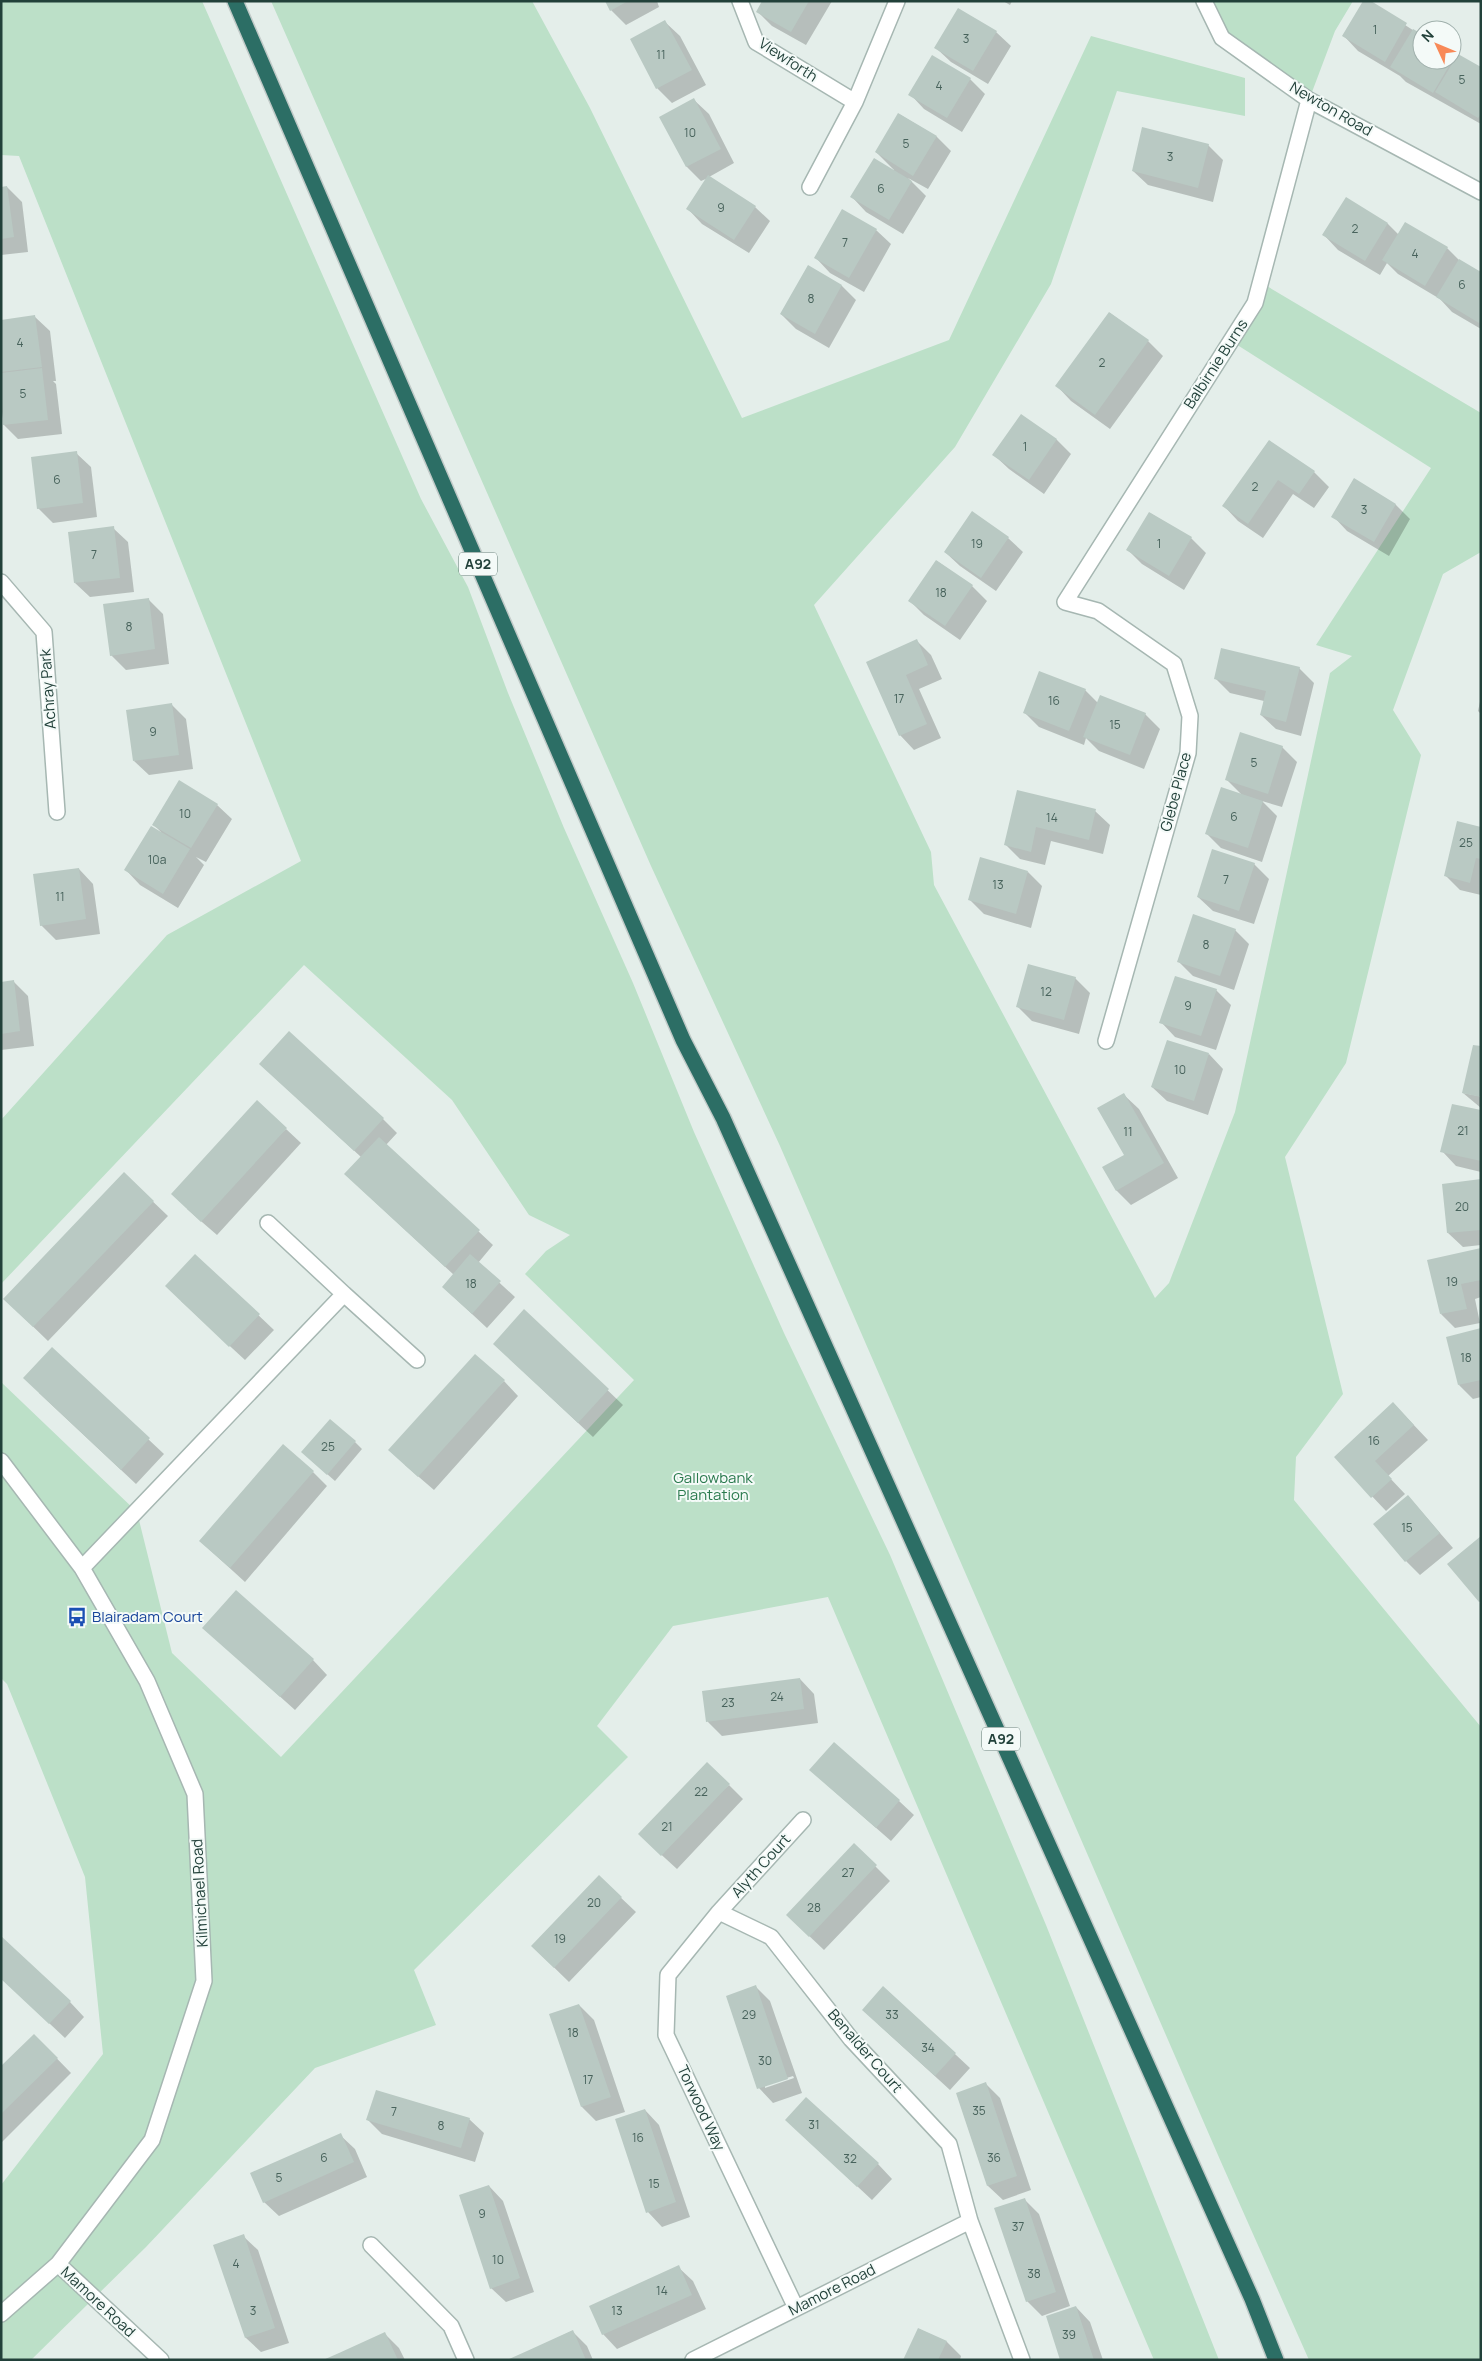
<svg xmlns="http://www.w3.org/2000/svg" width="1482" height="2361" font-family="Manrope,sans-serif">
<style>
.green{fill:#bce0c8}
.shadow{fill:#0003;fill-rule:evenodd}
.building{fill:#b9c9c3}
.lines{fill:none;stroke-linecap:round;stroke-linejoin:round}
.street-casing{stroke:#a6b7b2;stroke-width:18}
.highway-casing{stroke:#c1cac8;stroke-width:18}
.street{stroke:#fff;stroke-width:15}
.highway{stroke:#2c6e65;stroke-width:15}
.labels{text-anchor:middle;stroke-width:4;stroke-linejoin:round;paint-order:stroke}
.number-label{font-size:12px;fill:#48635c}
.shield{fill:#f4faf8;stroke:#617873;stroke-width:1}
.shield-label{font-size:14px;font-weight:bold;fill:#22413a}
.street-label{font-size:15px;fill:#22413a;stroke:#f4faf8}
.park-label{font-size:15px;fill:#2a7a4e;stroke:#f4faf8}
.transit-label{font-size:15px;fill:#164399;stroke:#f4faf8;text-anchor:start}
</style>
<rect width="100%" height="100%" fill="#e4eeea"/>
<path class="green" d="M1,1H202L421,499L468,587L508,693L564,828L633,983L694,1132L784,1333L890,1555L1046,1925L1219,2360H1154L828,1597L673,1626L597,1726L628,1757L414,1970L436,2025L315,2068L146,2247L31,2360H1V2185L103,2054L85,1877L7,1684L1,1678V1382L137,1512L172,1653L281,1757L634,1380L525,1274L546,1251L570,1235L529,1215L452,1100L304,965L1,1284V1120L167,935L301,861L19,156L1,155Z
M271,1H532L590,108L742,418L949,340L1091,36L1245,78V116L1117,91L1051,284L955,447L814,605L931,852L934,885L1155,1298L1169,1283L1235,1112L1330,673L1352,656L1316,645L1431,468L1231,341L1260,282L1481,413V552L1443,574L1393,710L1421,755L1346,1063L1285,1157L1343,1394L1296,1457L1294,1500L1481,1727V2360H1309L1221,2162L780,1146L651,866Z
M1204,1H1353L1335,31L1309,100L1222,38Z"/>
<path class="shadow" d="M607,1H657L659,7L626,25L611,10Z
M764,1H832L806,45L772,26L758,12Z
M1003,1H1012L1010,5Z
M1368,1L1422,36V60H1452V54L1481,69V124L1406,82L1400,76L1358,51L1344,36Z
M665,22L680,36L706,85L672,103L657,88Z
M996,32L1011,46L988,84L951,62L936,48Z
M970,79L985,94L962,132L924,109L910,94Z
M694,100L709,114L734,163L709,177L755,207L770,221L749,253L702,224L688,209L708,178L701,181L687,167L661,118Z
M899,114L937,137L951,151L928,189L908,178L926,196L903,234L866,212L852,197L894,170L876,152Z
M1208,145L1223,160L1213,202L1148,185L1133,171Z
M7,187L22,202L28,252L1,255V188Z
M1346,199L1388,224L1399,235L1406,224L1447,248L1460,261L1481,273V329L1452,312L1440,299L1398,274L1387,263L1380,275L1338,250L1324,235Z
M876,230L891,244L864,292L830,273L816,258Z
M808,267L842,286L856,300L829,348L796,329L781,314Z
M1110,313L1148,341L1163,356L1110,429L1071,401L1057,386Z
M35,317L50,331L56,381H53L56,384L62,434L18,439L4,425L1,405V321Z
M1021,416L1057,440L1071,454L1044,494L1009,469L994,455Z
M1269,441L1314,472L1329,487L1314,508L1293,494L1263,538L1238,521L1224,506Z
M76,453L91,467L97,517L53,523L38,508Z
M1354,479L1396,505L1410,519L1389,556L1347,531L1333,516Z
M1150,513L1191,538L1206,553L1184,590L1142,564L1128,550Z
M113,528L128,542L134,592L90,597L75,583Z
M1008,538L1023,552L996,591L960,566L945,552Z
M937,561L972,586L987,601L960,640L924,615L910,601Z
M149,600L163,614L169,664L126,670L111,655Z
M917,641L931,655L942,679L919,689L941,738L914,750L900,735L868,663Z
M1299,668L1314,683L1301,736L1276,729L1261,715L1264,701L1230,693L1215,678Z
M1085,690L1098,703L1145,714L1160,729L1144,769L1099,751L1086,738L1084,745L1039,727L1024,712Z
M1481,697V714L1478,711Z
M172,705L186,719L193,769L149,775L134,761Z
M1282,747L1297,762L1282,807L1262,801L1277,816L1262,862L1221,848L1207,834L1242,795L1226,779Z
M1018,792L1095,811L1110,825L1103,854L1051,841L1045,865L1020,859L1005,844Z
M217,805L232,819L206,862L196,857L204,865L178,908L140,885L126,870L161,832L153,824Z
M1481,828V895L1460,890L1445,875Z
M1254,864L1269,879L1254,924L1213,911L1198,897Z
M79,869L93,884L100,934L56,940L41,925Z
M1028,872L1042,886L1031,928L984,914L970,900Z
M1235,930L1249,944L1234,990L1193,976L1179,962Z
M1075,978L1090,993L1079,1034L1032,1021L1018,1007Z
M13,981L28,996L34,1046L1,1050V983Z
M1216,990L1231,1005L1216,1050L1175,1037L1161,1022Z
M1209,1054L1223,1069L1208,1115L1167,1101L1152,1087Z
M260,1064L383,1119L397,1133L386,1145L493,1245L478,1263L515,1297L487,1328L443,1287L454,1275L360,1188L361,1157Z
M1463,1093L1479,1096L1481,1099V1108Z
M1124,1095L1139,1109L1178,1178L1131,1205L1117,1191L1104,1168L1125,1156Z
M1481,1111V1172L1456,1166L1442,1151Z
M286,1129L301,1143L217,1235L187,1209Z
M124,1174L168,1216L48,1341L20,1314Z
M1481,1181V1245L1463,1247L1448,1233Z
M1481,1249V1297L1475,1299L1480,1323L1455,1328L1441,1314Z
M195,1255L274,1330L245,1360L181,1301Z
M525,1311L623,1405L593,1437L509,1358Z
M1481,1330V1397L1473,1399L1459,1385Z
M52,1349L164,1454L136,1484L39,1393Z
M504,1381L518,1396L434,1490L405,1465Z
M1393,1403L1428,1440L1388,1476L1405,1494L1386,1511L1335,1457Z
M355,1442L362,1449L335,1481L310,1459Z
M313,1472L327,1486L245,1582L200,1541Z
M1408,1496L1453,1548L1420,1575L1406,1561Z
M219,1642L313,1660L327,1675L295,1710Z
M800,1679L814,1694L818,1723L722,1736L708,1722L703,1692Z
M826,1784L899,1801L914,1815L891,1841Z
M729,1785L743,1799L677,1869L654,1848Z
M854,1845L890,1881L824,1950L787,1915Z
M599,1877L636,1912L569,1982L532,1946Z
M1,1978L70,2002L84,2017L65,2038Z
M756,1987L770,2001L802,2093L773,2103L759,2088ZM793,2076L794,2078L765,2088V2085Z
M884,1988L970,2068L950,2090L878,2024Z
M579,2005L594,2020L625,2112L596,2121L582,2107Z
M34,2035L71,2073L1,2143V2067Z
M986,2084L1000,2098L1031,2190L1003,2200L988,2186Z
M645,2110L659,2125L690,2217L662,2227L648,2212Z
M469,2119L484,2133L475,2162L382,2134L368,2120Z
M801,2134L878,2164L892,2179L872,2200Z
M340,2135L355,2149L367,2177L279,2216L264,2202Z
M489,2186L503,2201L534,2292L506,2302L491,2288Z
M1024,2199L1039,2214L1070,2306L1042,2316L1027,2301Z
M243,2236L258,2250L289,2343L261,2352L246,2338Z
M678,2267L693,2281L706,2309L617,2349L603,2334Z
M1076,2307L1090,2322L1103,2360H1062Z
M919,2329L947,2342L961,2356L960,2360H904Z
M572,2331L587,2346L593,2360H510Z
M385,2334L399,2348L405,2360H326Z"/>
<path class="building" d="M605,1H628L610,11Z
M762,1H809L791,32L756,12Z
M1363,1H1371L1407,23L1385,62L1342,36Z
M958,8L997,31L973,71L934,48Z
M665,20L692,70L656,89L630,39Z
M1413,29L1422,34V60H1452V52L1456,54L1433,93L1390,67Z
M1458,54L1481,67V114L1478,118L1435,92Z
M932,55L971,78L947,118L908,95Z
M694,98L721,149L686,167L659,117Z
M898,113L937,136L913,176L875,152Z
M1142,127L1209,144L1198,188L1132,171Z
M874,158L912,181L889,220L850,197Z
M708,175L756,206L734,240L686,209Z
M7,186L14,237L1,239V187Z
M1346,197L1388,223L1365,261L1322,235Z
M842,209L877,229L849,278L814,258Z
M1405,222L1448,247L1425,286L1382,260Z
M1459,259L1481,272V319L1479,323L1436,297Z
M808,265L842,285L815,334L780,314Z
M1109,312L1149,340L1095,415L1055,386Z
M35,315L42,367L1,372V320Z
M42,368L48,420L3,425L1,373Z
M1021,414L1057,439L1029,480L992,455Z
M1269,440L1315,471L1299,494L1278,480L1248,524L1222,506Z
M77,451L83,503L37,509L31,457Z
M1354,478L1396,504L1374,542L1331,517Z
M972,511L1009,537L981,578L944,552Z
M1149,512L1192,537L1169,576L1126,550Z
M114,526L120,578L74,583L68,532Z
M936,560L973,585L945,626L908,601Z
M149,598L155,649L110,656L103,604Z
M917,639L928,665L906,675L927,724L899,736L866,662Z
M1221,648L1300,667L1286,722L1260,715L1266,691L1214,679Z
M1039,671L1086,689L1069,731L1023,713Z
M1100,695L1146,713L1130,755L1083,737Z
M172,703L179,755L133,761L126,710Z
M1240,732L1283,746L1268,794L1225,780Z
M179,780L218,804L191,848L152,825Z
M1221,787L1263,801L1248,848L1205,834Z
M1017,790L1096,809L1089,840L1036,827L1031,852L1004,845Z
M1457,821L1481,827V859L1476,858L1470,883L1444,876Z
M151,826L190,849L163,894L124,870Z
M1212,849L1255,863L1239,911L1197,897Z
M980,857L1028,871L1016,914L968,900Z
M79,868L86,919L40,926L33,874Z
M1193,914L1236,929L1220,976L1177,962Z
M1028,964L1076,977L1064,1020L1016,1007Z
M1175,976L1217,989L1201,1036L1159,1023Z
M14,980L20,1031L1,1034V982Z
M289,1031L384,1118L354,1151L259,1064Z
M1167,1040L1209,1053L1194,1101L1151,1087Z
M1473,1045L1481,1046V1097L1462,1093Z
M1124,1093L1164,1163L1116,1191L1102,1167L1124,1155L1097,1108Z
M257,1100L287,1128L201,1222L171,1194Z
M1452,1104L1481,1110V1161L1440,1152Z
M379,1137L480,1230L445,1267L344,1174Z
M124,1172L154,1201L33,1327L3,1299Z
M1481,1179V1230L1447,1233L1442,1184Z
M1481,1248V1280L1461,1284L1467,1309L1440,1314L1427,1260Z
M195,1254L260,1314L229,1347L165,1286Z
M470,1254L501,1281L472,1314L442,1287Z
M524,1309L609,1389L578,1423L493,1344Z
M1481,1328V1380L1458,1385L1446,1337Z
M52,1347L150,1438L121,1470L23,1378Z
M475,1354L505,1380L418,1477L388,1450Z
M1393,1402L1414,1425L1375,1461L1392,1479L1371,1498L1334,1457Z
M330,1419L356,1441L327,1475L301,1452Z
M283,1444L314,1471L230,1568L199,1541Z
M1408,1495L1440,1533L1405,1562L1373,1524Z
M1481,1536V1601L1479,1602L1447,1564Z
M236,1590L314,1659L280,1697L202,1628Z
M800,1678L804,1709L706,1722L702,1691Z
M834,1742L900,1800L876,1828L809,1770Z
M707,1762L730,1784L661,1856L638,1834Z
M854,1843L877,1865L809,1937L786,1915Z
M599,1875L622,1897L554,1968L531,1946Z
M1,1936L71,2001L49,2024L1,1979Z
M756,1985L788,2079L757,2089L726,1996Z
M883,1986L956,2053L935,2076L862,2010Z
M579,2004L611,2097L581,2107L549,2014Z
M34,2034L58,2058L1,2114V2066Z
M986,2082L1017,2176L987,2186L956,2093Z
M376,2090L470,2118L461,2148L366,2120Z
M806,2097L879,2163L857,2187L785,2120Z
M645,2109L676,2202L646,2213L615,2119Z
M341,2133L354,2162L263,2203L250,2173Z
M489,2185L520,2278L490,2289L459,2195Z
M1025,2198L1056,2292L1026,2302L994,2208Z
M244,2234L275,2328L245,2338L213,2245Z
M679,2265L692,2295L602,2335L589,2306Z
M1076,2306L1094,2360H1060L1046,2316Z
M918,2328L947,2341L938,2360H903Z
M573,2330L586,2360H507L527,2351Z
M385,2332L398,2360H323L339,2353Z"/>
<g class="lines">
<defs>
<path id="street" d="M740,1L756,42L855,102
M1204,1L1222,38L1309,100L1481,192
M810,187L855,102L897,1
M1,582L44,632L57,812
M1106,1041L1188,753L1190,716L1174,664L1098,611L1065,602L1255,303L1309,100
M344,1294L417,1360
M1,1461L82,1568L147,1681L195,1794L204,1981L152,2140L58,2264L1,2314
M82,1568L344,1294L268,1223
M719,1912L771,1937L851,2039L949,2144L970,2221L1022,2360
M371,2245L451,2326L466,2360
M58,2264L161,2360
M796,2308L666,2035L668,1975L719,1912L803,1820
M693,2360L970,2221"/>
<path id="highway" d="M235,1L683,1040L723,1118L1252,2299L1276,2360"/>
</defs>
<use href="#street" class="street-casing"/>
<use href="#highway" class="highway-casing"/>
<use href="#street" class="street"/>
<use href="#highway" class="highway"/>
</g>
<defs>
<symbol id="bus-bare" viewBox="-9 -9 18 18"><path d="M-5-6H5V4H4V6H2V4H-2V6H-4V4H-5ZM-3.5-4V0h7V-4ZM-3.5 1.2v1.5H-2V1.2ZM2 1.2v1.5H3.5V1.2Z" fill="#1a4fb4" stroke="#f4faf8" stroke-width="2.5" paint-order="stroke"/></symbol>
</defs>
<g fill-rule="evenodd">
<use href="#bus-bare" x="63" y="1603" width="28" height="28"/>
</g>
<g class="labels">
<g class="number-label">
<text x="1375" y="34">1</text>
<text x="966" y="43">3</text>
<text x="661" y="59">11</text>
<text x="1462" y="84">5</text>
<text x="939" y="90">4</text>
<text x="690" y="137">10</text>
<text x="906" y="148">5</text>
<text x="1170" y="161">3</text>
<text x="881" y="193">6</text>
<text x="721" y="212">9</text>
<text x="1355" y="233">2</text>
<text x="845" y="247">7</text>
<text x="1415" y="258">4</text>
<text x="1462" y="289">6</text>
<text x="811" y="303">8</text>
<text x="20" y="347">4</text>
<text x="1102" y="367">2</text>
<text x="23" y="398">5</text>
<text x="1025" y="451">1</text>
<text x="57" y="484">6</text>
<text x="1255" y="491">2</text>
<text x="1364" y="514">3</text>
<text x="977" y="548">19</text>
<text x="1159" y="548">1</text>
<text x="94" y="559">7</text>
<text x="941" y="597">18</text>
<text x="129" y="631">8</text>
<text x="899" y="703">17</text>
<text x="1054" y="705">16</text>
<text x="1115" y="729">15</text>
<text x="153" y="736">9</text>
<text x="1254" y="767">5</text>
<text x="185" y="818">10</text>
<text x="1234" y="821">6</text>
<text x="1052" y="822">14</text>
<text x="1466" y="847">25</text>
<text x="157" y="864">10a</text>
<text x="1226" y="884">7</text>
<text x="998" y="889">13</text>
<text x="60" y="901">11</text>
<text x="1206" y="949">8</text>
<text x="1046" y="996">12</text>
<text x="1188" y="1010">9</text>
<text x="1180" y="1074">10</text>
<text x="1463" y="1135">21</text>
<text x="1128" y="1136">11</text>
<text x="1462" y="1211">20</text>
<text x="1452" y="1286">19</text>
<text x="471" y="1288">18</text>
<text x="1466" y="1362">18</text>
<text x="1374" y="1445">16</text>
<text x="328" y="1451">25</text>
<text x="1407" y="1532">15</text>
<text x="777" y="1701">24</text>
<text x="728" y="1707">23</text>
<text x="701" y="1796">22</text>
<text x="667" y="1831">21</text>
<text x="848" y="1877">27</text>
<text x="594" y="1907">20</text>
<text x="814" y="1912">28</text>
<text x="560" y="1943">19</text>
<text x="749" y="2019">29</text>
<text x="892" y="2019">33</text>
<text x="573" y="2037">18</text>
<text x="928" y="2052">34</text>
<text x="765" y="2065">30</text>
<text x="588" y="2084">17</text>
<text x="979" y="2115">35</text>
<text x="394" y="2116">7</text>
<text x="814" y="2129">31</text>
<text x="441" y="2130">8</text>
<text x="638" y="2142">16</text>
<text x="324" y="2162">6</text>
<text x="994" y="2162">36</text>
<text x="850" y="2163">32</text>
<text x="279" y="2182">5</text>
<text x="654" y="2188">15</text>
<text x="482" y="2218">9</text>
<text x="1018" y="2231">37</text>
<text x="498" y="2264">10</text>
<text x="236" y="2268">4</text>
<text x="1034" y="2278">38</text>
<text x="662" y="2295">14</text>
<text x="253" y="2315">3</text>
<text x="617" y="2315">13</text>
<text x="1069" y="2339">39</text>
</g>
<g class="shield">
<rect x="459" y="552.5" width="38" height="23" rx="4"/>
<rect x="982" y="1727.5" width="38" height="23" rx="4"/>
</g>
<g class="shield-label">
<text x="478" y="569">A92</text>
<text x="1001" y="1744">A92</text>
</g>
<g class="street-label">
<text transform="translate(788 60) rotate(33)" y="5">Viewforth</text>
<text transform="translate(1331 109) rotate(30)" y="5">Newton Road</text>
<text transform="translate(1216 364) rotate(-57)" y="5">Balbirnie Burns</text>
<text transform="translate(48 689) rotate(-94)" y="5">Achray Park</text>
<text transform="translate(1176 792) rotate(-75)" y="5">Glebe Place</text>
<text transform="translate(761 1866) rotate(-48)" y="5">Alyth Court</text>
<text transform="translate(200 1893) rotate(-93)" y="5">Kilmichael Road</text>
<text transform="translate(865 2051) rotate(49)" y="5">Benalder Court</text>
<text transform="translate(701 2108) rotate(65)" y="5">Torwood Way</text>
<text transform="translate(832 2290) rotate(-27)" y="5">Mamore Road</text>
<text transform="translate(98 2302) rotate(43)" y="5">Mamore Road</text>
</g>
<g class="park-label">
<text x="713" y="1483">Gallowbank<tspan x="713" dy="17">Plantation</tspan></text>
</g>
<g class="transit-label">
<text x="92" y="1622">Blairadam Court</text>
</g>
</g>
<rect width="1482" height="2361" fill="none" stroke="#22413a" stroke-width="5"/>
<g transform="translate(1437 45) rotate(314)"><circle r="24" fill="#f4faf8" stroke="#a0b0ac"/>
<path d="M0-4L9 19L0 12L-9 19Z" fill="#f88957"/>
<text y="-8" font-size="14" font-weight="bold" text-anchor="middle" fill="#22413a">N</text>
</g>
</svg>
